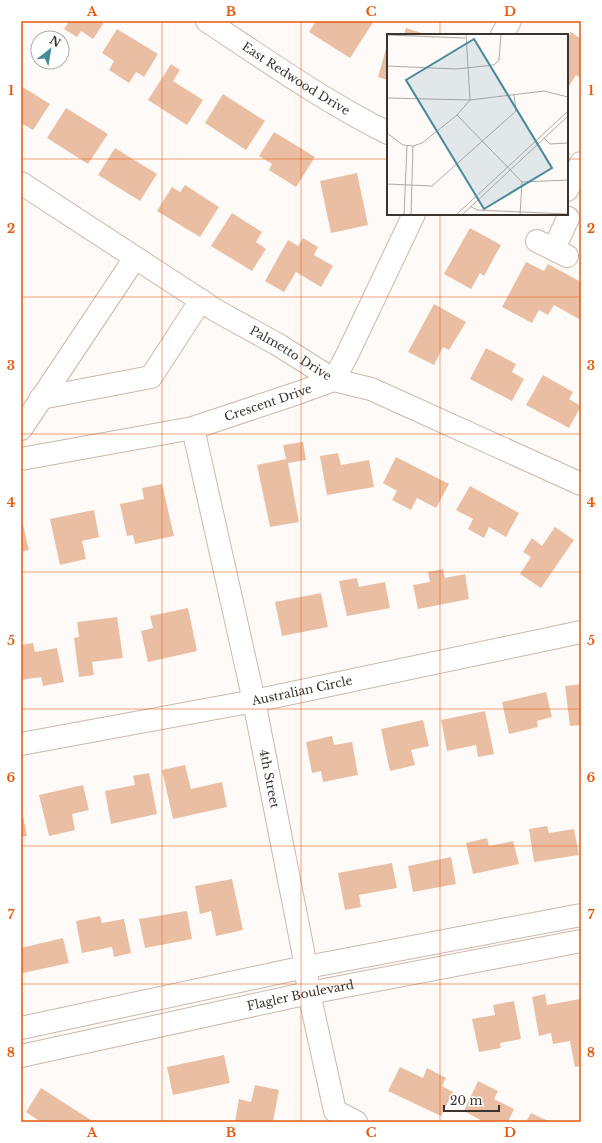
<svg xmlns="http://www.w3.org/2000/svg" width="602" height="1143" font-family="'Libre Baskerville',serif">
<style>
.building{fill:#eabea3}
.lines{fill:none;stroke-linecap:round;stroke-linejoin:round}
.minor-casing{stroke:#ccb8ab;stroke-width:24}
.minor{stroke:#fff;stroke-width:22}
.grid{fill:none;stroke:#e8590c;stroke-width:1;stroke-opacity:0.55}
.labels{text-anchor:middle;stroke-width:3;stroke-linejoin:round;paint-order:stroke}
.street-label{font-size:12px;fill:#3b332d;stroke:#fff}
.inset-road{fill:none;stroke:#b0aaa6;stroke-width:1}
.view{fill:#46899a;fill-opacity:0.15;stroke:#46899a;stroke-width:2}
.inset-edge{fill:none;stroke:#3b332d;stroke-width:2}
.neatline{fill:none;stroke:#e8590c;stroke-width:1.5}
.grid-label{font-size:13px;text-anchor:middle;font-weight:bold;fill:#e8590c}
</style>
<rect width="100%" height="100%" fill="#fefaf7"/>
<path class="building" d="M69,21H105L93,39L81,31L77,37L64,29Z
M316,21H374L350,58L309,32Z
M406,28L428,35H404Z
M117,29L158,54L144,77L136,72L129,83L109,70L114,61L102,53Z
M571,32L581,39V78L576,75L567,89V39Z
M388,42V80L378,77Z
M171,64L180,70L173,81L203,100L187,125L148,100Z
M21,86L50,104L33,130L21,123Z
M223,94L265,121L246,150L205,123Z
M66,108L108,134L88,164L47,138Z
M274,132L315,157L296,187L269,170L272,164L259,156Z
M567,145L570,155L567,156Z
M115,148L157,174L140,201L98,175Z
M357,173L368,225L331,233L320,181Z
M185,185L219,207L200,237L157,211L172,187L180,192Z
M232,213L262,232L256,242L266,249L252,271L211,246Z
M470,228L501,245L484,276L480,273L471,289L444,274Z
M303,238L318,247L314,255L333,266L321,287L296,272L284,292L265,281L288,240L298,246Z
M526,262L544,271L548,264L581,282V320L554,305L548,315L539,310L532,323L502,307Z
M434,304L466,322L449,350L443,347L434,365L408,352Z
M486,348L516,364L512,372L524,379L512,401L470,379Z
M543,375L573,392L569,399L581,406L569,428L526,405Z
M303,442L306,460L288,463L299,522L270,527L257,465L286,459L283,445Z
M338,453L341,465L369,460L374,487L327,495L320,456Z
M396,457L449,484L436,508L417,498L411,510L392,500L397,491L383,483Z
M162,484L174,536L135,544L133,535L127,536L120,504L144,499L142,488Z
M470,486L519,513L506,537L489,527L484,538L468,529L473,519L456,510Z
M94,510L99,537L82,541L86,559L60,565L50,519Z
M21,517L29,550L21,552Z
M555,527L574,540L541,588L520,574L531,557L523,552L532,538L542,546Z
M443,569L445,578L465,574L469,599L418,609L413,585L430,582L428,572Z
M357,578L359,587L385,582L390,608L347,616L339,581Z
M321,593L328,627L282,636L275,602Z
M188,608L197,651L148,662L141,631L153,628L150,616Z
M117,617L123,658L92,662L94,675L79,677L74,638L79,637L77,622Z
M33,643L35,652L57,648L64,682L43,686L41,677L21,680V645Z
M581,684V725L570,726L565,686Z
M546,692L552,717L537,721L538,727L509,734L502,702Z
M485,711L494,754L478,757L476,745L447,751L441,720Z
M423,720L429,746L411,750L415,765L390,771L381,729Z
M332,736L334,745L352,742L358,775L323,782L321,771L312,773L306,742Z
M185,765L191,789L222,782L227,807L173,819L162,770Z
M149,773L157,814L111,824L105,791L135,785L133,776Z
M83,785L89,810L72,814L75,830L49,836L39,795Z
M21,806L27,836L21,837Z
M547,826L549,833L574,829L579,855L534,862L529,829Z
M487,838L489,846L513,841L519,864L473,874L466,843Z
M451,857L456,884L413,892L408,866Z
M392,863L397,888L359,895L361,907L345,910L338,873Z
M232,879L243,930L216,936L211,911L200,914L195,886Z
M187,911L192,939L145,948L139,919Z
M100,916L102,923L124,919L131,953L114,957L112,947L82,953L76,921Z
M63,938L69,963L23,973L21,966V948Z
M545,994L547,1005L580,999L581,1066L575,1067L570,1041L553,1044L551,1033L539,1036L532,997Z
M514,1001L521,1039L500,1043L501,1048L479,1052L472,1019L495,1015L493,1005Z
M224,1055L230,1083L173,1095L167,1067Z
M400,1067L423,1078L427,1068L446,1078L442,1086L453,1092L441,1116L388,1091Z
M478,1081L498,1091L494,1099L514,1109L508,1122H484L464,1111Z
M255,1085L279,1090L273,1122H235L239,1099L251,1102Z
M41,1088L94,1122H41L26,1112Z
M531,1113L550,1122H526Z"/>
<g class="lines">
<defs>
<g id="minor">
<path id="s1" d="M207,21C266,60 324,101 388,133"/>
<path d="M502,35L510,21"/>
<path id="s2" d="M21,183L217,311L277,344L334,380L371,389L581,484"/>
<path d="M567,190L581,163"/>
<path d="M537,241L567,256"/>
<path d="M554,249L568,218"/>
<path d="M41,398L151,377L201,300"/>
<path id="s3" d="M193,428L254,701L303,951L309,993L335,1111L356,1122"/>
<path d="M21,429L135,258"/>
<path id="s4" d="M21,459L193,428L295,394L334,380L349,351L414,214"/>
<path id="s5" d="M21,744L254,701L581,632"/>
<path d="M21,1028L291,970L581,915"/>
<path id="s6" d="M21,1056L309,993L581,941"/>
</g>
</defs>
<use href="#minor" class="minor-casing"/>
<use href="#minor" class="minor"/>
</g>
<path class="grid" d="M162,21V1122M301,21V1122M440,21V35M21,159H388M567,159H581M440,214V1122M21,297H581M21,434H581M21,572H581M21,709H581M21,846H581M21,984H581"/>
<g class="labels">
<g class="street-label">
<text dy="4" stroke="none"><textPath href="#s1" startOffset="106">East Redwood Drive</textPath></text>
<text dy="4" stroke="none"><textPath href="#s2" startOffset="319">Palmetto Drive</textPath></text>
<text dy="4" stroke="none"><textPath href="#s4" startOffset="254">Crescent Drive</textPath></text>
<text dy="4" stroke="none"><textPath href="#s5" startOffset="286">Australian Circle</textPath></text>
<text dy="4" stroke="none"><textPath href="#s3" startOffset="359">4th Street</textPath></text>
<text dy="4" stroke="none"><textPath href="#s6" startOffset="286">Flagler Boulevard</textPath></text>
</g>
</g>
<g transform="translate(387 34)">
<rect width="181" height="181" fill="#fefaf7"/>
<path class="inset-road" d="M0,1L78,4M0,32L69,35L107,31L112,26L114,0M0,64L83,66L157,57L181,63M70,81L135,148M0,99L16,111L26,112L35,109L70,81L83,66L79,0M157,104L163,110L181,109M135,148L181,146M0,150L45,152L129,77L127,60M83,172L90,176L181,180M17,181L20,112M24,181L26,112M69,181L181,77M75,181L181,82M133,181L135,148"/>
<path class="view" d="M87,5L165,134L97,175L19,46Z"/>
<rect width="181" height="181" class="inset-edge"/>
</g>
<rect width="602" height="1143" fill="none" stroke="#ffffff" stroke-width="44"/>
<g transform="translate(50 50) rotate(31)"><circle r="19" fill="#ffffff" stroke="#b1adab"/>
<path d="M0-3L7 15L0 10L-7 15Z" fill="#46899a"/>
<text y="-6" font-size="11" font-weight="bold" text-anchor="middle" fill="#3b332d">N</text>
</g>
<path d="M444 1105v6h55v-6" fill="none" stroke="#3b332d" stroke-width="2"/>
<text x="450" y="1105" font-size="12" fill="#3b332d" stroke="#ffffff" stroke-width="3" paint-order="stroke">20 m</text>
<rect x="22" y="22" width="558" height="1099" class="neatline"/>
<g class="grid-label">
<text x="92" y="16">A</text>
<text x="231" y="16">B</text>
<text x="371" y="16">C</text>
<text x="510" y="16">D</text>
<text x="11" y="95">1</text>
<text x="591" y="95">1</text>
<text x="11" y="233">2</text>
<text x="591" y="233">2</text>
<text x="11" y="370">3</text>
<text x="591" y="370">3</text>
<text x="11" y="507">4</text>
<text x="591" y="507">4</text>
<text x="11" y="645">5</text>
<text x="591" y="645">5</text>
<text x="11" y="782">6</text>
<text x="591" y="782">6</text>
<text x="11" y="919">7</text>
<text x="591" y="919">7</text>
<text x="11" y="1057">8</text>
<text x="591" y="1057">8</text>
<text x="92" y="1137">A</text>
<text x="231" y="1137">B</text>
<text x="371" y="1137">C</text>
<text x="510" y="1137">D</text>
</g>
</svg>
